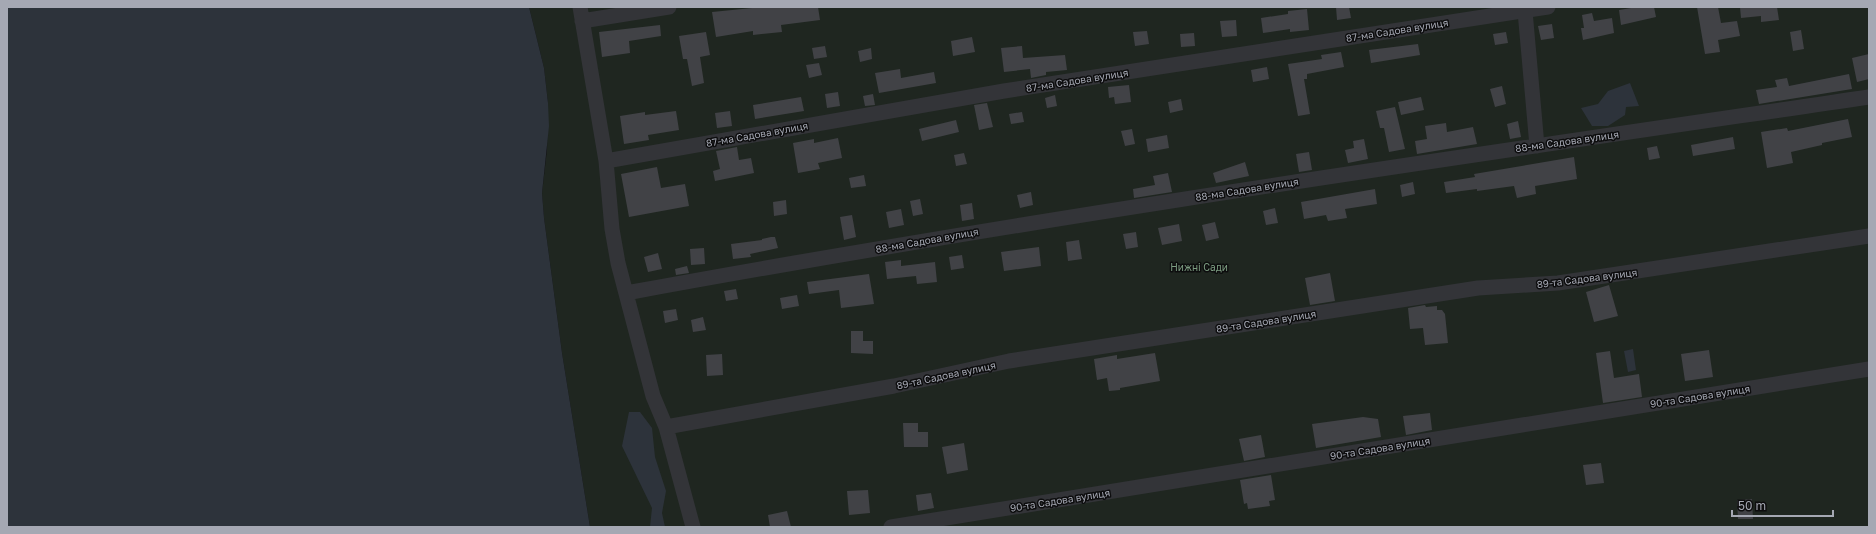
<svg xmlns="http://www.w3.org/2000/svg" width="1876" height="534" font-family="'Golos Text',sans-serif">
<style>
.green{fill:#1f2620}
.water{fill:#2d333b}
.building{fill:#414246}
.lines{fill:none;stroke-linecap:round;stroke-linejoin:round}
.minor{stroke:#333438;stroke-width:15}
.labels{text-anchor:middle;stroke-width:3;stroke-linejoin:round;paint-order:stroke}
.street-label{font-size:10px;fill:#a5a8b3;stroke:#0d0d0e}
.park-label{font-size:10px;fill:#7d9d82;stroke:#0d0d0e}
</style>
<rect width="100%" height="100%" fill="#121214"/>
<path class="green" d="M529,7H1869V527H590L562,353L544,218L542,193L547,150L548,103L544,68Z"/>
<path class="water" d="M7,7H529L544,68L548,103L549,126L542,193L544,218L562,353L590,527H7Z
M1630,83L1639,106L1626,107L1625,115L1608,126H1592L1581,108L1598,104L1608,91Z
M1633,349L1636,370L1628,372L1624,351Z
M629,412H640L652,428L655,457L666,491L662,513L665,527H650L652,508L622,446Z"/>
<path class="building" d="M762,7H818L820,20L781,25L782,32L753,35V31L716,37L712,12Z
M1336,7H1349L1351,18L1337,20Z
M1637,7H1654L1656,17L1621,25L1619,10Z
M1697,7H1718L1721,23L1737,21L1740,36L1718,40L1720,52L1705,54Z
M1740,7H1777L1779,20L1761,22V16L1741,18Z
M1307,9L1309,30L1290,32V29L1263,33L1261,18L1288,14V11Z
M1592,13L1594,21L1612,18L1614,33L1583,40L1581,28H1584L1582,15Z
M1236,20L1237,36L1222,37L1220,21Z
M1552,24L1554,38L1541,40L1538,26Z
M660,25L661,36L629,41L630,53L602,57L599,32Z
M1801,30L1804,49L1793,51L1790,32Z
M1147,31L1149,44L1135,46L1133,32Z
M706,32L710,55L700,57L704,83L692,86L687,59H683L679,36Z
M1506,32L1508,43L1495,45L1493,34Z
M1194,33L1195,46L1181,47L1180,34Z
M972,37L975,52L953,56L951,41Z
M1418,44L1420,55L1371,63L1369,50Z
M825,46L827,57L814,59L812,48Z
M1022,46L1023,58L1065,55L1067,70L1046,72V75L1031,78L1030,69L1004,72L1001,48Z
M871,48L872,59L860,62L858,51Z
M1341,52L1344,67L1307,74V79H1304L1310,114L1298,116L1288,64L1322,59L1321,55Z
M1869,54V79L1857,82L1852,58Z
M819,63L822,75L809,78L806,65Z
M1267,67L1269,79L1253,82L1251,70Z
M900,69L901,78L934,72L936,83L879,93L875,73Z
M1849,74L1852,89L1759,104L1756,90L1777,87L1775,80L1787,78L1789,86Z
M1129,85L1131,102L1115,104L1114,97L1109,98L1108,87Z
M1502,86L1506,104L1495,107L1490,89Z
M838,92L840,106L827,108L825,94Z
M873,94L875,105L865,106L863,96Z
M1055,95L1057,106L1047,108L1045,98Z
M801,97L804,111L755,119L753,105Z
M1421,97L1424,110L1401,115L1398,102Z
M1181,99L1183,110L1170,113L1168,102Z
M987,103L993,127L979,130L974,105Z
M1395,107L1405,149L1389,152L1384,128H1380L1376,111Z
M676,111L679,130L648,135L649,140L624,144L620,116L645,112V115Z
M730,111L732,126L717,128L715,113Z
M1022,112L1024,122L1011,124L1009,114Z
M1848,119L1852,137L1822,143V145L1791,152L1793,163L1767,168L1761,132L1787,128L1788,131Z
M956,120L959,132L922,141L919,129Z
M1518,121L1521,137L1510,139L1507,124Z
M1446,123L1447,132L1473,127L1477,144L1417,154L1415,141L1427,139L1425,126Z
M1132,129L1135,144L1125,146L1121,131Z
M1167,135L1169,148L1148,152L1146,139Z
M1733,137L1735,149L1693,156L1691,145Z
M838,138L842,158L818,163L820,169L798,173L793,143L814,139V143Z
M1364,139L1368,159L1348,163L1345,150L1354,148L1353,141Z
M1657,146L1660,158L1649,160L1647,148Z
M737,147L739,160L751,158L754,173L715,181L713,171L720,169L716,151Z
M1309,152L1312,170L1299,172L1296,154Z
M964,153L967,164L956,166L954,155Z
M1574,157L1577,179L1535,186L1536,194L1517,198L1514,186L1477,191V189L1446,193L1444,182L1475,177L1474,174Z
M1245,162L1249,176L1216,183L1213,173Z
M657,167L661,188L685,184L689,206L629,217L621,174Z
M1168,173L1172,192L1134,198L1133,189L1155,185L1153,176Z
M864,175L866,186L851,188L849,178Z
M1413,182L1415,194L1402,197L1400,185Z
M1375,189L1377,204L1345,209L1347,218L1328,221L1326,215L1304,219L1301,202Z
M1031,192L1033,205L1020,208L1017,195Z
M920,199L923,214L913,216L910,201Z
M786,200L787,214L774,216L773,202Z
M972,203L974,219L962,221L960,205Z
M1275,208L1278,223L1266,225L1263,211Z
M901,209L904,225L889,228L886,212Z
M852,215L856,237L844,240L840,217Z
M1215,222L1219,238L1206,241L1202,225Z
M1179,224L1182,241L1162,245L1158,228Z
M1136,232L1138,247L1126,249L1123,234Z
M771,237H775L778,248L750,254L751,257L733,259L731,244L762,240V239Z
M1079,240L1082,259L1068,261L1066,242Z
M1039,247L1041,266L1004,271L1001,252Z
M704,248L705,264L691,265L690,249Z
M658,253L662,269L648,272L644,257Z
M962,255L964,268L951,270L949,257Z
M901,260V266L935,262L937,282L917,284L916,276L887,279L885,262Z
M687,266L689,273L676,275L675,269Z
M1330,273L1335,301L1310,305L1305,278Z
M869,274L874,304L841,308L839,290L809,294L807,282Z
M1609,285L1618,316L1594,322L1586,292Z
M736,289L738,299L726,301L724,291Z
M797,295L799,306L782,309L780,298Z
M1425,305L1426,307L1437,306V310H1442L1445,314L1448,343L1425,345L1423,328L1410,329L1408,308Z
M676,309L678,320L665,323L663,311Z
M703,317L706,330L693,332L691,320Z
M851,331H863V341H873V354L851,353Z
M1709,350L1713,377L1685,381L1681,354Z
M1610,351L1614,378L1639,374L1642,397L1603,403L1596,353Z
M1155,353L1160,381L1120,388V390L1109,391L1107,378L1097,380L1094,359L1117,355V359Z
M722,354L723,375L707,376L706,355Z
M1430,413L1432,430L1406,435L1403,416Z
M1363,417L1378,419L1381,437L1316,448L1312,424Z
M903,423H918V432H928V447H904Z
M1261,435L1265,457L1244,461L1239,439Z
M964,443L968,470L947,474L942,447Z
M1601,463L1604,483L1586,485L1583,465Z
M1271,475L1275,500L1269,501L1270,506L1248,509L1247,503L1244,504L1240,480Z
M868,490L870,513L849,515L847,491Z
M931,493L934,508L918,511L916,495Z
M1752,499L1753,519H1738L1737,500Z
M787,511L791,527H770L768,515Z"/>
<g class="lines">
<path class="minor" d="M580,7L606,161L612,229L618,263L653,396L666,427L693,527
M1525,11L1537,146
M582,21L669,7
M606,161L1004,91L1548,7
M626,293C1039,217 1454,158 1869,97
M666,427L894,386L1009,361L1478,288L1558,283L1869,236
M891,527L1869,369"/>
</g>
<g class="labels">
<g class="street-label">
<text transform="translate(1397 30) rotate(-9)" y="4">87-ма Садова вулиця</text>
<text transform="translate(1077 80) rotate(-9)" y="4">87-ма Садова вулиця</text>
<text transform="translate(757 134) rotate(-10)" y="4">87-ма Садова вулиця</text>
<text transform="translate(1567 141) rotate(-8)" y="4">88-ма Садова вулиця</text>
<text transform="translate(1247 189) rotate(-9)" y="4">88-ма Садова вулиця</text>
<text transform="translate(927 240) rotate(-10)" y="4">88-ма Садова вулиця</text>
<text transform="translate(1587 278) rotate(-7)" y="4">89-та Садова вулиця</text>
<text transform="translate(1266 321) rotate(-9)" y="4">89-та Садова вулиця</text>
<text transform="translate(946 375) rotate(-12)" y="4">89-та Садова вулиця</text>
<text transform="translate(1700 396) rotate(-9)" y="4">90-та Садова вулиця</text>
<text transform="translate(1380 448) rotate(-9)" y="4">90-та Садова вулиця</text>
<text transform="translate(1060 500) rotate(-9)" y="4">90-та Садова вулиця</text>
</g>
<g class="park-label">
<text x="1199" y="271">Нижні Сади</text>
</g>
</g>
<rect width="1876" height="534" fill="none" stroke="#a5a8b3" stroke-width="16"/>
<path d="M1732 510v6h101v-6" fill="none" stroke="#a5a8b3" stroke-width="2"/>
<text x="1738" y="510" font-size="12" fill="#a5a8b3" stroke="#0d0d0e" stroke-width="3" paint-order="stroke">50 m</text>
</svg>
